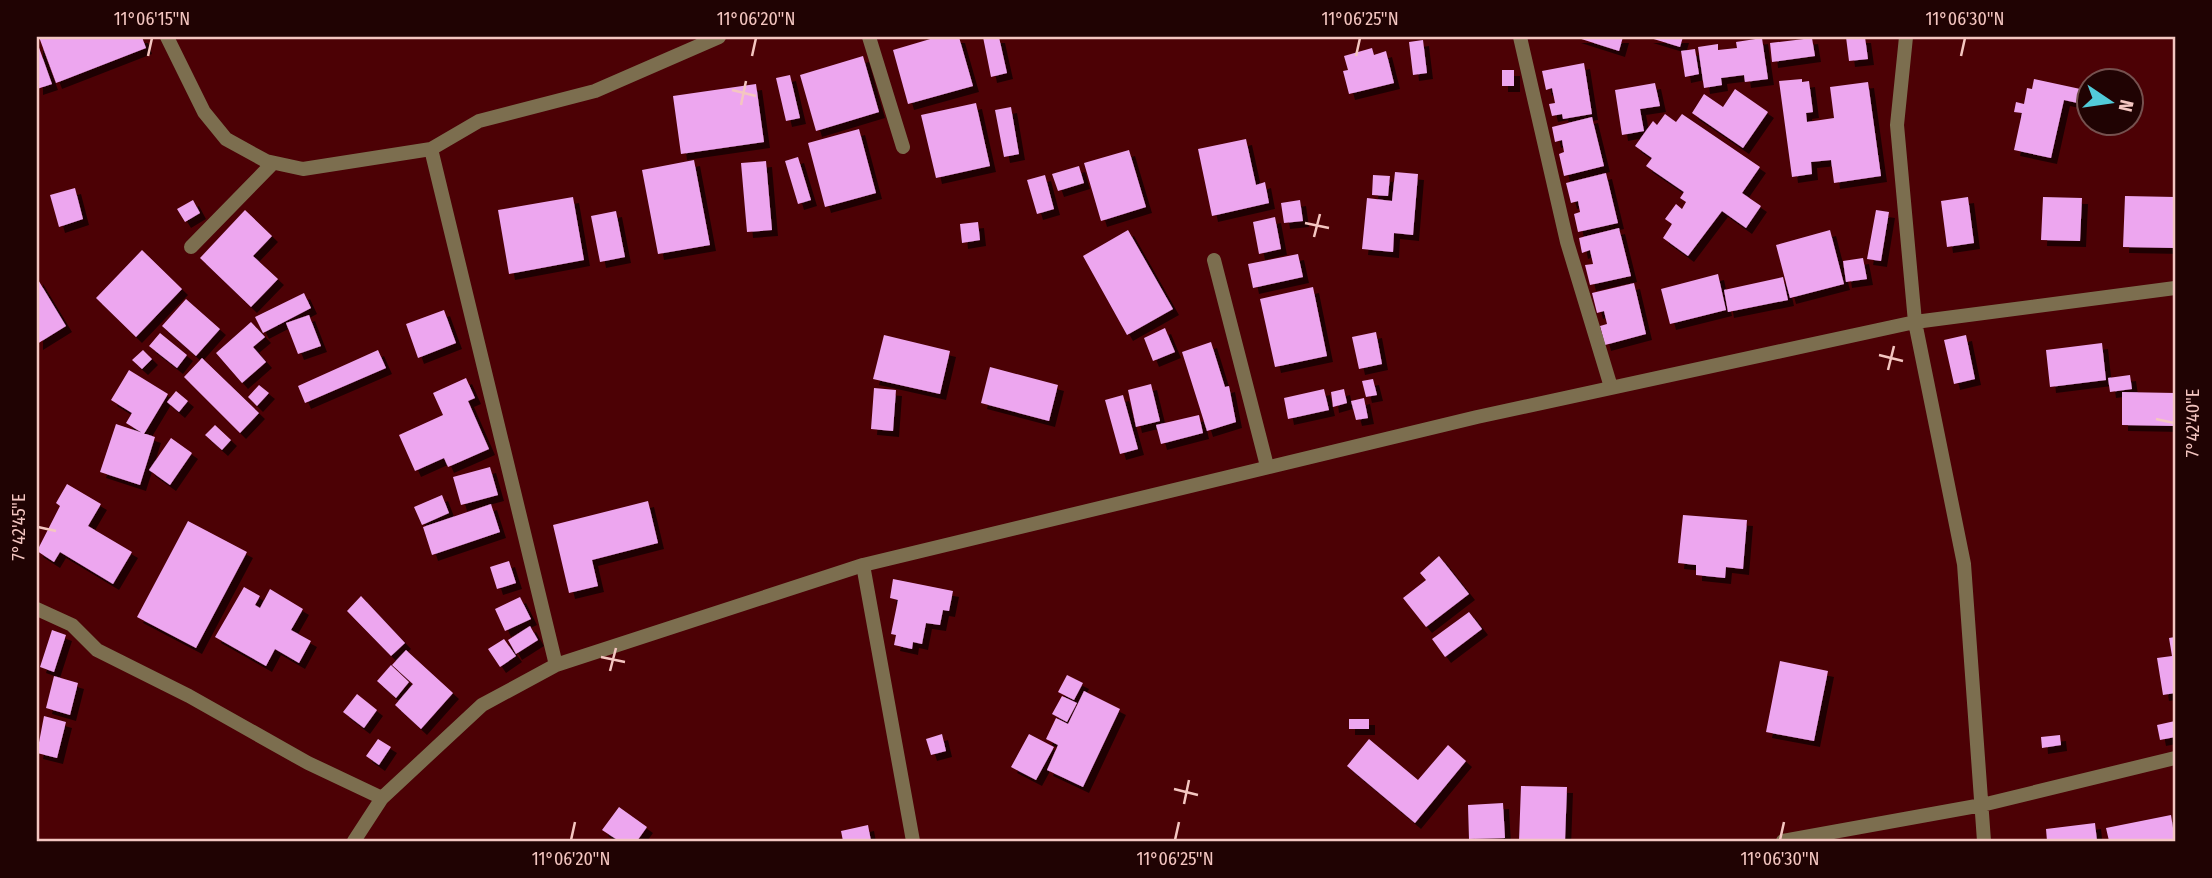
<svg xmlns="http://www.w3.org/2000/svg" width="2212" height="878" font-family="'Fira Sans Condensed',sans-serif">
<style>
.building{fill:#eda6ef;filter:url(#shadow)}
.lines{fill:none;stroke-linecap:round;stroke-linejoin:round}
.minor{stroke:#7c6e4f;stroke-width:14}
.ticks{fill:none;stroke:#f4c6c1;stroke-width:2.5}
.neatline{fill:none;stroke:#f4c6c1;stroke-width:2.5}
.ticks-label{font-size:18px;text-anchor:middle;fill:#f4c6c1}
</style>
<defs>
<filter id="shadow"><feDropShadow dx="6" dy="6" stdDeviation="0" flood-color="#0009"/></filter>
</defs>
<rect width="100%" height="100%" fill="#4c0105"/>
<path class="building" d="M39,37H142L146,48L56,83Z
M937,37H959L973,86L908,104L893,50Z
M983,37H999L1007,73L991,77Z
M1575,37H1623L1619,51Z
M1647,37H1683L1680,47Z
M1846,37H1865L1868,59L1849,61Z
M1762,38L1768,79L1745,82L1744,75L1721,78L1722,85L1704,88L1698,47L1718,44V50L1737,48L1736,42Z
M1812,38L1815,56L1772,62L1770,43Z
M1423,40L1427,73L1413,75L1409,42Z
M37,42L52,84L37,89Z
M1372,48L1374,55L1386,51L1394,83L1349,94L1343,71L1348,70L1344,56Z
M1695,49L1699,74L1685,77L1681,51Z
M863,56L879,112L816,131L800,75Z
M1584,63L1592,114L1563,119L1562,114L1552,116L1549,104L1555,103L1552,88L1546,90L1542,71Z
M1502,70H1514V86H1502Z
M790,75L800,118L786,121L776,78Z
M1802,79V82L1809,81L1813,112L1806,113L1807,122L1834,118L1830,87L1868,82L1881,176L1834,183L1831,160L1811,162L1812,174L1792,177L1779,81Z
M2034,79L2085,90L2082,104L2064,100L2051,158L2014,150L2022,113L2014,112L2016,102L2024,104L2027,88L2032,89Z
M1655,83L1660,106L1640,109L1644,131L1622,135L1615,90Z
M756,84L764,142L681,154L673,96Z
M1735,89L1768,112L1743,148L1692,113L1704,94L1723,107Z
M976,103L990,166L936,178L921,115Z
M1011,107L1019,154L1004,157L995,110Z
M1665,114L1676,122L1682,114L1760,167L1742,193L1761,206L1746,228L1722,211L1688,256L1663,238L1672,224L1665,219L1676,204L1682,209L1686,202L1680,198L1684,192L1646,166L1652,158L1635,146L1653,121L1657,125Z
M1592,117L1604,166L1564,176L1559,154L1564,152L1562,140L1555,142L1552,127Z
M859,129L876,193L825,207L808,143Z
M1246,139L1256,185L1265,182L1269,203L1212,216L1198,149Z
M1129,150L1146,207L1101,221L1084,163Z
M798,157L811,200L798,204L785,161Z
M694,160L710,245L658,254L642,170Z
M766,161L772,230L747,232L741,163Z
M1079,166L1084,183L1058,191L1052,174Z
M1395,172L1418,174L1413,235L1394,233L1393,252L1362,249L1367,198L1392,201Z
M1606,173L1618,223L1578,232L1574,214L1580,212L1578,201L1571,203L1566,183Z
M1045,175L1054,209L1037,214L1027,180Z
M1373,175L1390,176L1388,196L1372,195Z
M75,188L83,219L59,227L50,195Z
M2125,196L2175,197V248L2123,247Z
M573,197L584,260L509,274L498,210Z
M1968,197L1974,243L1947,247L1941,201Z
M2043,197L2082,198L2080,241L2041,240Z
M193,200L200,213L185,222L177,209Z
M1300,200L1303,221L1284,223L1281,203Z
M245,210L272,236L253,256L278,279L251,307L200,258Z
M1876,210L1889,212L1881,261L1867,259Z
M616,211L625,257L600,262L591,216Z
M1275,217L1281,249L1259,254L1253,222Z
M978,222L980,240L962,243L960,224Z
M1619,228L1631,276L1590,285L1585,265L1593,264L1590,250L1582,253L1579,238Z
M1128,230L1173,309L1127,335L1083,256Z
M1830,230L1844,284L1790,298L1776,245Z
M142,250L182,289L136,337L96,298Z
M1298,254L1303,277L1253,288L1248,264Z
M1863,258L1867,279L1846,282L1843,261Z
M1718,274L1726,310L1670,324L1661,289Z
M1783,277L1788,300L1728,312L1724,290Z
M37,278L66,326L37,344Z
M1634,283L1646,334L1605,345L1600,326L1607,324L1604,311L1597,313L1592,293Z
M1313,287L1327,356L1275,367L1260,299Z
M304,293L311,308L263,333L255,317Z
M186,299L220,329L196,356L162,326Z
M444,310L456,343L418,358L406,324Z
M309,315L321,346L298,354L286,323Z
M251,322L265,337L253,347L266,362L242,383L216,353Z
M1165,328L1175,352L1153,361L1144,338Z
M1376,332L1382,364L1359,369L1352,337Z
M160,333L187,355L177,368L149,346Z
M884,335L950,351L940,394L873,379Z
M1966,335L1975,379L1954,384L1944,340Z
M1211,342L1225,387L1229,386L1236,422L1207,431L1182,352Z
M2102,343L2106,380L2050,387L2046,350Z
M143,350L152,359L142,369L132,360Z
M378,350L386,368L305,403L298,386Z
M202,358L259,413L240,433L184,377Z
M990,367L1058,385L1049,421L981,403Z
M129,370L168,394L144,434L126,423L132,413L111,400Z
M2130,375L2132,389L2110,392L2108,378Z
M466,378L475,398L468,401L489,449L448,467L444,458L415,471L399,435L443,415L433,393Z
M1373,379L1377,395L1366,397L1362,381Z
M1151,384L1160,421L1136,427L1128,390Z
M259,385L269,393L257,406L248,397Z
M874,388L896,390L893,431L871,429Z
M1324,389L1329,410L1288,419L1284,398Z
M1344,389L1347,403L1333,407L1331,392Z
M176,391L188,401L179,412L167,402Z
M2122,392L2175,393V426L2122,425Z
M1123,395L1138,449L1120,454L1105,400Z
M1364,398L1368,418L1356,420L1351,401Z
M1199,415L1203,433L1161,444L1156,425Z
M116,424L155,437L140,485L100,472Z
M215,425L231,440L222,450L205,435Z
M171,438L192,453L170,485L149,470Z
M490,467L498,495L461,505L453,477Z
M67,484L101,504L88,526L132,552L113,584L60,552L54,562L37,551L60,506L56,503Z
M442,495L449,513L422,525L414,507Z
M648,501L658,543L592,560L598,586L569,593L553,525Z
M491,504L500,532L432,555L423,527Z
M1683,515L1747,520L1743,569L1726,567L1725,578L1696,575V565L1678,563Z
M188,521L247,552L196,648L137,617Z
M1439,556L1469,594L1426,627L1403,598L1426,580L1420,573Z
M509,561L516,583L497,589L490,567Z
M893,579L953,591L949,611L943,610L940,625L926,623L922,644L913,642L912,649L894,645L896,635L891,634L898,600L890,598Z
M244,587L260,596L255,605L260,608L270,589L303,609L291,630L311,641L299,663L275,649L266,666L215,637Z
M361,596L405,643L391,656L347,611Z
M520,597L531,619L505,631L495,609Z
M1469,612L1482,629L1445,657L1432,639Z
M530,626L538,640L516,654L508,640Z
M52,630L66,635L54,672L40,667Z
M2175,637V693L2163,695L2157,658L2172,656L2169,638Z
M504,639L516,656L500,667L488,649Z
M406,650L453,693L421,729L395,705L413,684L392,665Z
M1780,661L1828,671L1814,741L1766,732Z
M391,665L409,682L396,698L377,681Z
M1067,675L1083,683L1074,700L1058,692Z
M54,676L78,683L70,715L46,708Z
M1084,691L1120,709L1083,787L1047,770L1058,745L1046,739L1056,718L1068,724Z
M357,694L377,710L364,728L343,712Z
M1062,696L1077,703L1067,722L1052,714Z
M44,716L66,722L57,758L37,753Z
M1349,719H1369V729H1349Z
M2175,721V737L2160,740L2157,725Z
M942,734L946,751L931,755L926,739Z
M1029,734L1054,747L1036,780L1011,767Z
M2060,735L2061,745L2042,748L2041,737Z
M378,739L391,747L379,765L366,756Z
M1369,739L1418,780L1448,745L1466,761L1415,823L1347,766Z
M1521,786L1567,787L1565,841H1519Z
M1503,803L1505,838L1469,839L1468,805Z
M619,807L647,827L637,841H619L602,830Z
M2171,815L2175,841H2109L2106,828Z
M2095,823L2097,841H2047L2046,829Z
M868,825L871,841H843L841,831Z"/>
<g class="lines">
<path class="minor" d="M167,37L204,112L226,139L266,161L303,169L431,149L479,121L595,91L719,37
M869,37L903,147
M1520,37L1567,242L1611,387
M1906,37L1897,125L1915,322L1964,564L1984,841
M431,149L556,665
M191,247L273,163
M1214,260L1267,466
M863,565L913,841
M37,609L72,625L97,650L189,696L308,763L382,798
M354,841L382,798L482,705L556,665L863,565L1477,417L1915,322L2175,288
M1783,841L1982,805L2175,758"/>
</g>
<path class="ticks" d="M148,56L152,38M752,56L756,38M1356,56L1360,38M1961,56L1965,38M732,90L756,96M741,105L746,81M1305,223L1329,228M1314,237L1320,214M1879,355L1903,361M1888,370L1894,346M2156,419L2174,423M38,527L56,531M601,657L625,662M610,671L616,648M1174,789L1198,795M1184,804L1189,780M571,840L575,822M1175,840L1179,822M1780,840L1784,822"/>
<rect width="2212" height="878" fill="none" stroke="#200303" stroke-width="77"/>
<g transform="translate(2110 102) rotate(103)"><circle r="33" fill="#200303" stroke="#75514f" stroke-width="2"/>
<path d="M0-5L12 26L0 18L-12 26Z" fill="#52cbd9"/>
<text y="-10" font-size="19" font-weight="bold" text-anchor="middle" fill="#f4c6c1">N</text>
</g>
<rect x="38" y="38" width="2136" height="802" class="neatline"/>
<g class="ticks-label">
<text x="152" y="25">11°06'15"N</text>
<text x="756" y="25">11°06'20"N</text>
<text x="1360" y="25">11°06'25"N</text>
<text x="1965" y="25">11°06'30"N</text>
<text transform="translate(2193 423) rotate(-90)" y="6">7°42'40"E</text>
<text transform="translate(19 527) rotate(-90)" y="6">7°42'45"E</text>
<text x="571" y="865">11°06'20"N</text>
<text x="1175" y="865">11°06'25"N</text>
<text x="1780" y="865">11°06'30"N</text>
</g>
</svg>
